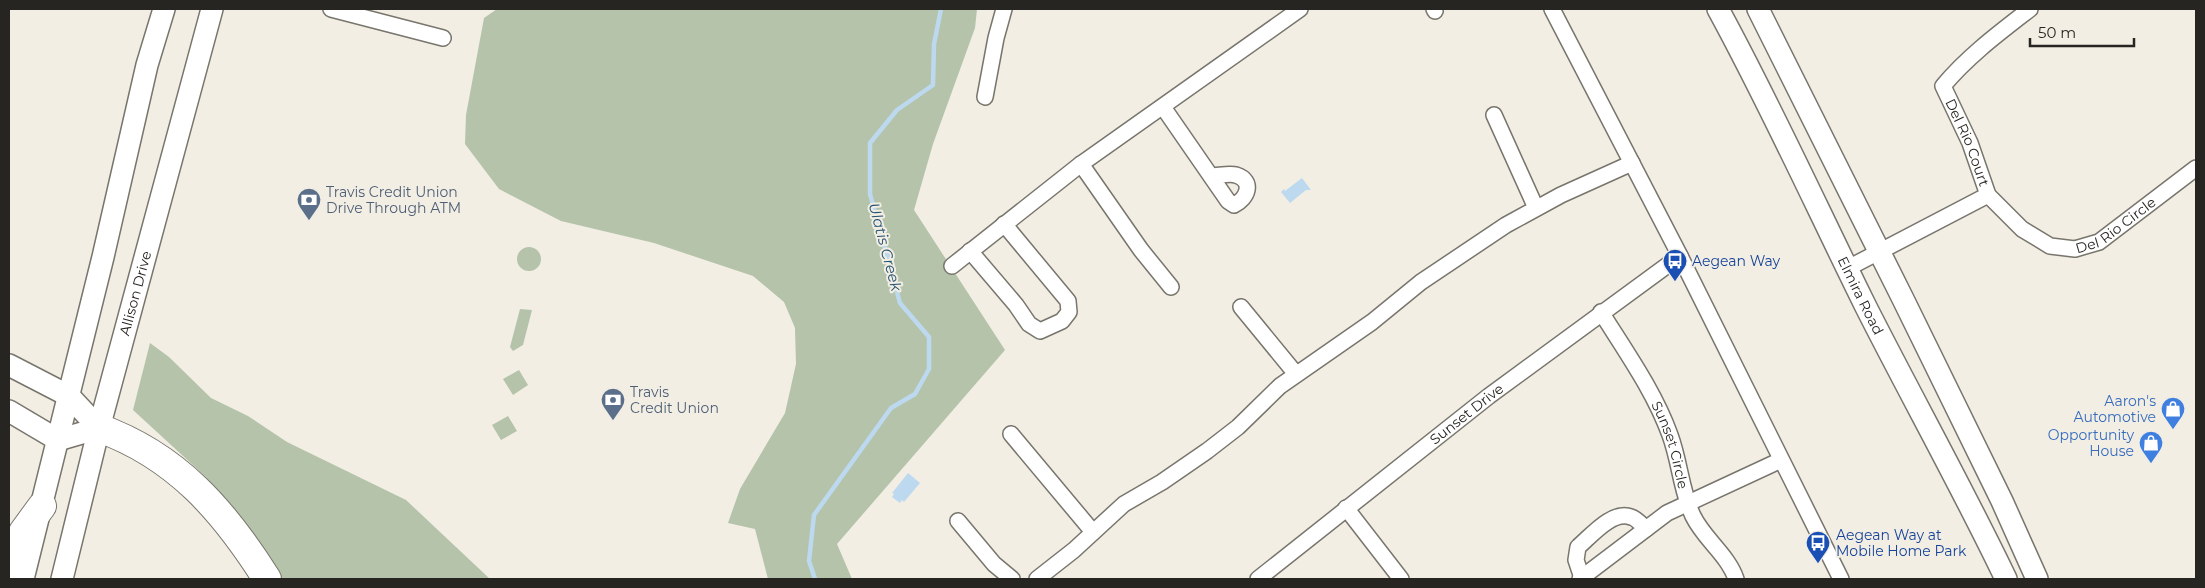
<svg xmlns="http://www.w3.org/2000/svg" width="2205" height="588" font-family="Montserrat,sans-serif">
<style>
.green{fill:#b4c3aa}
.water{fill:#bdd9ef}
.lines{fill:none;stroke-linecap:round;stroke-linejoin:round}
.stream{stroke:#bdd9ef;stroke-width:4.5}
.street-casing{stroke:#78756c;stroke-width:18}
.secondary-casing{stroke:#78756c;stroke-width:24}
.highway-casing{stroke:#78756c;stroke-width:30}
.street{stroke:#fff;stroke-width:15}
.secondary{stroke:#fff;stroke-width:21}
.highway{stroke:#fff;stroke-width:28}
.labels{text-anchor:middle;stroke-width:4;stroke-linejoin:round;paint-order:stroke}
.street-label{font-size:14px;fill:#262521;stroke:#f2eee4}
.service-label{font-size:14px;fill:#4e5e75;stroke:#f2eee4;text-anchor:start}
.transit-label{font-size:14px;fill:#164399;stroke:#f2eee4;text-anchor:start}
.shop-label{font-size:14px;fill:#366cbe;stroke:#f2eee4;text-anchor:end}
.water-label{font-size:15px;font-style:italic;fill:#235271;stroke:#f2eee4}
</style>
<rect width="100%" height="100%" fill="#f2eee4"/>
<path class="green" d="M497,9H977L975,28L933,144L914,210L1005,350L837,544L852,579H768L755,529L728,523L740,489L785,413L796,364L795,328L784,302L753,276L654,243L561,221L499,189L465,144L466,115L484,18Z
M517 259a12 12 0 1 1 24 0a12 12 0 1 1-24 0Z
M520,309L532,310L523,345L513,351L510,347Z
M150,343L169,357L211,398L248,416L287,442L406,500L490,579H279L207,478L133,410Z
M519,370L528,385L513,395L503,379Z
M508,416L517,431L501,440L492,425Z"/>
<path class="water" d="M1302,178L1311,190H1306L1290,203L1281,192L1284,189L1285,191Z
M908,473L920,483L904,502L902,500L900,503L892,497L894,494L892,493Z"/>
<g class="lines">
<path class="stream" d="M815,579L809,561L814,515L891,408L915,394L929,369V337L900,303L870,194V143L897,110L933,85L934,44L941,9"/>
<defs>
<g id="street">
<path d="M331,9L443,38"/>
<path d="M1434,9L1435,11"/>
<path d="M1552,9L1680,256L1841,579"/>
<path id="s1" d="M2030,9C1999,33 1968,56 1943,86L1970,143L1988,195L2022,229L2050,246L2075,249L2099,242L2196,168"/>
<path d="M985,97L996,38L1004,9"/>
<path d="M1163,107L1228,201L1234,205C1247,199 1255,181 1236,175C1229,173 1218,176 1211,176"/>
<path d="M1494,115L1536,208"/>
<path d="M1081,164L1141,250L1171,287"/>
<path d="M970,251L1016,305L1029,324L1040,331L1062,321L1069,312L1068,301L1004,224"/>
<path d="M952,266L1081,164L1300,9"/>
<path d="M1848,268L1988,195"/>
<path d="M1241,307L1296,374"/>
<path id="s2" d="M1601,312C1626,352 1654,391 1670,435C1680,462 1681,491 1693,516C1704,539 1728,555 1736,579"/>
<path d="M1011,434L1093,532"/>
<path d="M1346,508L1401,579"/>
<path d="M958,521L994,564L1012,579"/>
<path d="M1582,578L1576,560L1578,547C1591,536 1612,510 1631,517C1636,518 1642,525 1646,529"/>
<path d="M1037,579L1074,550L1124,504L1162,482L1207,451L1238,427L1280,386L1372,322L1421,282L1506,225L1561,195L1632,163"/>
<path id="s3" d="M1258,579L1489,396L1680,256"/>
<path d="M1580,579L1667,513L1781,460"/>
</g>
<g id="secondary">
<path id="s4" d="M1718,9C1771,106 1817,208 1866,307C1912,398 1962,487 2006,579"/>
<path d="M1758,9L1903,299L2002,501L2037,579"/>
<path d="M9,365L69,396L99,428"/>
<path d="M9,411L58,440L99,428"/>
<path d="M23,579L103,257L147,65L164,9"/>
<path id="s5" d="M62,579L99,428L212,9"/>
</g>
<path id="highway" d="M99,428C177,456 224,511 267,579
M9,570L23,532L42,506"/>
</defs>
<use href="#street" class="street-casing"/>
<use href="#secondary" class="secondary-casing"/>
<use href="#highway" class="highway-casing"/>
<use href="#street" class="street"/>
<use href="#secondary" class="secondary"/>
<use href="#highway" class="highway"/>
</g>
<defs>
<symbol id="bank-pin" viewBox="-11 -11 22 30"><path d="M0 17L-7.5 6A9.5 9.5 0 1 1 7.5 6Z" fill="#5c6f8a" stroke="#f2eee4"/><path d="M-6-4H6V4H-6ZM0-2.3a2.3 2.3 0 1 0 0 4.6a2.3 2.3 0 1 0 0-4.6Z" fill="#fff"/></symbol>
<symbol id="bus-pin" viewBox="-11 -11 22 30"><path d="M0 17L-7.5 6A9.5 9.5 0 1 1 7.5 6Z" fill="#1a4fb4" stroke="#f2eee4"/><path d="M-5-6H5V4H4V6H2V4H-2V6H-4V4H-5ZM-3.5-4V0h7V-4ZM-3.5 1.2v1.5H-2V1.2ZM2 1.2v1.5H3.5V1.2Z" fill="#fff"/></symbol>
<symbol id="shop-pin" viewBox="-11 -11 22 30"><path d="M0 17L-7.5 6A9.5 9.5 0 1 1 7.5 6Z" fill="#3f7fe0" stroke="#f2eee4"/><path d="M-5-2.5h2.3a2.7 3.5 0 0 1 5.4 0H5L5.5 6h-11ZM-1.5-2.5h3a1.5 2.3 0 0 0-3 0Z" fill="#fff"/></symbol>
</defs>
<g fill-rule="evenodd">
<use href="#bank-pin" x="295" y="186" width="28" height="38"/>
<use href="#bus-pin" x="1661" y="247" width="28" height="38"/>
<use href="#bank-pin" x="599" y="386" width="28" height="38"/>
<use href="#shop-pin" x="2159" y="395" width="28" height="38"/>
<use href="#shop-pin" x="2137" y="429" width="28" height="38"/>
<use href="#bus-pin" x="1804" y="529" width="28" height="38"/>
</g>
<g class="labels">
<g class="street-label">
<text dy="5" stroke="none"><textPath href="#s1" startOffset="178">Del Rio Court</textPath></text>
<text dy="5" stroke="none"><textPath href="#s1" startOffset="388">Del Rio Circle</textPath></text>
<text dy="5" stroke="none"><textPath href="#s5" startOffset="295">Allison Drive</textPath></text>
<text dy="5" stroke="none"><textPath href="#s4" startOffset="320">Elmira Road</textPath></text>
<text dy="5" stroke="none"><textPath href="#s3" startOffset="266">Sunset Drive</textPath></text>
<text dy="5" stroke="none"><textPath href="#s2" startOffset="151">Sunset Circle</textPath></text>
</g>
<g class="service-label">
<text x="326" y="197">Travis Credit Union<tspan x="326" dy="16">Drive Through ATM</tspan></text>
<text x="630" y="397">Travis<tspan x="630" dy="16">Credit Union</tspan></text>
</g>
<g class="transit-label">
<text x="1692" y="266">Aegean Way</text>
<text x="1836" y="540">Aegean Way at<tspan x="1836" dy="16">Mobile Home Park</tspan></text>
</g>
<g class="shop-label">
<text x="2156" y="406">Aaron's<tspan x="2156" dy="16">Automotive</tspan></text>
<text x="2134" y="440">Opportunity<tspan x="2134" dy="16">House</tspan></text>
</g>
<g class="water-label">
<text transform="translate(885 247) rotate(75)" y="5">Ulatis Creek</text>
</g>
</g>
<rect width="2205" height="588" fill="none" stroke="#262521" stroke-width="20"/>
<path d="M2030 38v8h104v-8" fill="none" stroke="#262521" stroke-width="2.5"/>
<text x="2038" y="38" font-size="15" fill="#262521" stroke="#f2eee4" stroke-width="4" paint-order="stroke">50 m</text>
</svg>
